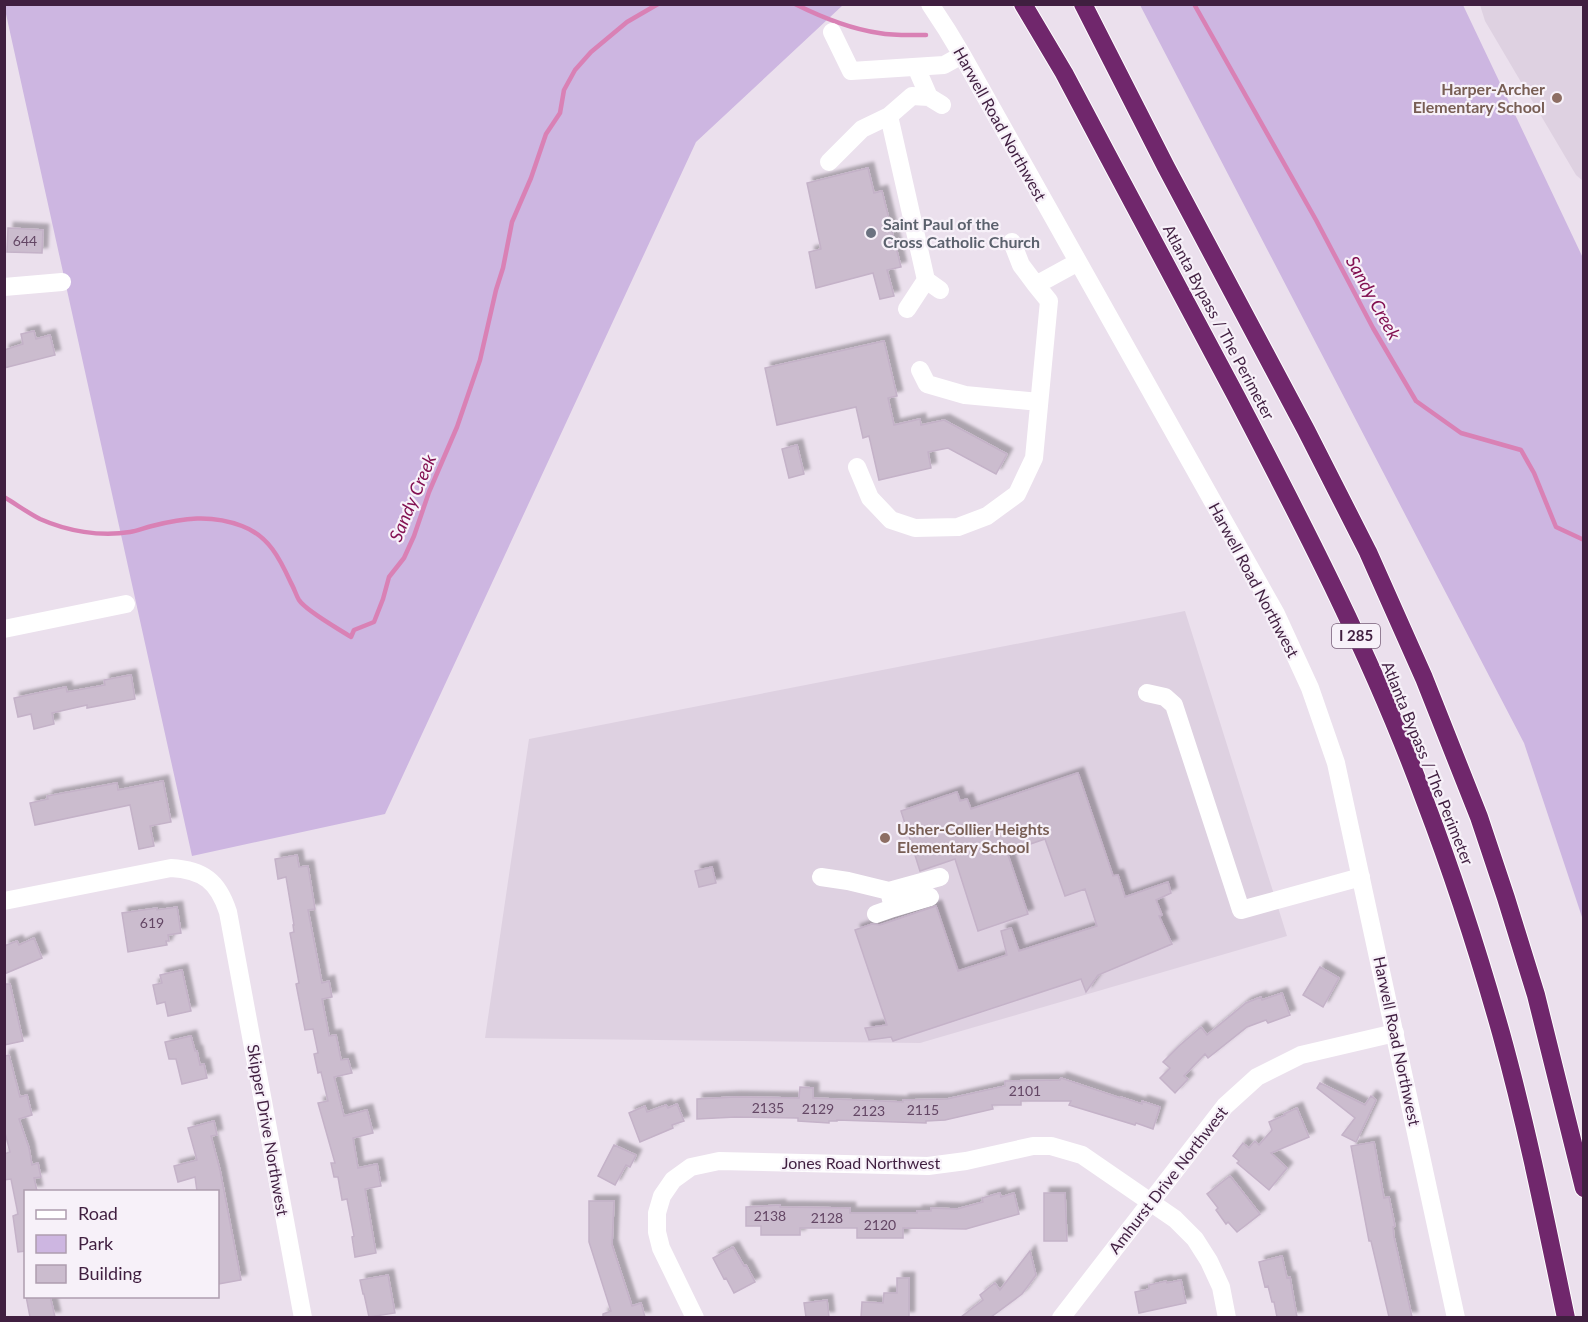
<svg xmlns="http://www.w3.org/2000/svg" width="1588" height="1322" font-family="Lato,sans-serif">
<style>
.built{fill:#ded1e1}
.green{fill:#cdb6e1}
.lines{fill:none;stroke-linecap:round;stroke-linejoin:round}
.stream{stroke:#d981b5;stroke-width:4.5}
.building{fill:#cbbcce;stroke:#c4b2c8;stroke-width:1.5;filter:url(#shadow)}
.highway-casing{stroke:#fff;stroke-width:20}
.minor{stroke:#fff;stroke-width:18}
.highway{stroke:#70276c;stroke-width:18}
.education-dot{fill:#8d6e63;stroke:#f7f1f9;stroke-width:2}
.worship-dot{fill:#6b7280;stroke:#f7f1f9;stroke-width:2}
.labels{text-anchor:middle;stroke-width:4.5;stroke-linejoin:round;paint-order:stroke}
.number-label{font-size:14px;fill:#634664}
.shield{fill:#f7f1f9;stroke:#775e78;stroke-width:1.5}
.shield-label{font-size:15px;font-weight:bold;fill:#401f40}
.education-label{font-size:16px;font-weight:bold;fill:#785e54;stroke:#f7f1f9;text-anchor:end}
.street-label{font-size:16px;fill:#401f40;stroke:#f7f1f9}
.worship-label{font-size:16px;font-weight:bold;fill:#5b616d;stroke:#f7f1f9;text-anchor:start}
.water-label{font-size:18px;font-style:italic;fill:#831152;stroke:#f7f1f9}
</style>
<defs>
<filter id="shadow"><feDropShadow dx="5.5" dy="-5.5" stdDeviation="1.5" flood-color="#0004"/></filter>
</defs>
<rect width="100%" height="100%" fill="#ebe0ed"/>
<path class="built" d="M1480,5H1583V181L1576,175L1485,21Z
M1185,611L1287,936L920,1043L485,1038L529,739Z"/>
<path class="green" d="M4,5H843L696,142L385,814L192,856Z
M1140,5H1463L1583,258V920L1524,743Z"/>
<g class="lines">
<path class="stream" d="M795,4C821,17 851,29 879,33C895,36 911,35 926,35
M1194,4L1316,220L1373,328L1416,401L1461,433L1521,450L1534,473L1556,527L1584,540
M4,497C16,504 28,513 40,519C67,531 100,537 130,532C137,531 144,528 152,526C183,518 211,514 242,526C269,536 280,559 291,583C294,588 296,595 299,600C306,611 339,629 351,637L354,630L374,622L383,599L389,577L404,558L414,536L429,492L457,427L480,360L496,290L503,268L512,222L531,178L546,134L560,113L564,90L575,70L591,52L627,22L658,4"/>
</g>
<path class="building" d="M868,168L874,193L882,191L901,267L887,270L894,296L880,299L873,273L816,288L809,252L821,249L807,183Z
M8,228L43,230L42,253L7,252Z
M34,331L36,339L50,335L55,355L4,368V350L23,344L21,334Z
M884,341L897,396L888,398L894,425L920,419L921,425L944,420L1007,454L996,474L948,448L928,452L931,468L879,480L869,436L863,438L856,407L777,425L765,368Z
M797,445L804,474L789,478L782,449Z
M131,675L135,699L87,708V705L52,713L54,724L34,729L31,714L18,717L14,698L66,687L67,692L105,685L104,680Z
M1078,773L1113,876L1118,875L1125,897L1168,882L1171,893L1156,900L1162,915L1159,916L1172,944L1098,975L1086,992L1081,979L893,1041L891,1037L869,1040L865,1028L887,1025L855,930L872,924L880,925L936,906L958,971L1007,955L1001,931L1011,928L1019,951L1097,926L1085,889L1065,896L1045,839L1007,852L1028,914L978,931L955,859L920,871L901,811L957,792L960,801L967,799L971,809Z
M163,781L171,822L150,826L154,846L139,849L130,805L35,825L30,803L48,799L47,796L117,783L118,790Z
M297,855L299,867L308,866L315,909L308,910L322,983L329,981L332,997L322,999L329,1036L336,1035L341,1060L348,1059L352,1073L334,1077L344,1116L367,1110L373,1133L353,1138L358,1168L377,1164L381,1186L365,1189L376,1253L355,1257L352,1237L354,1236L347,1199L342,1200L338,1177H334L331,1163H335L318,1103L328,1101L321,1072L318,1073L314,1054L318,1053L313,1029L305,1030L296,984L299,983L290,933L294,932L293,925H294L286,877L278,879L275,859Z
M712,867L716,883L699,887L695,871Z
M177,907L181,933L168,935L169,941H166L167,945L128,952L122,913L157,908V910Z
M34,938L42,958L4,974V946L17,941L19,945Z
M1320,967L1339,978L1323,1007L1303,995Z
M182,970L191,1011L168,1016L165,1002L157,1004L153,985L162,983L160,975Z
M4,984H10L23,1041L4,1045Z
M1282,993L1290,1015L1268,1023L1266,1020L1247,1027L1208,1058L1205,1054L1184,1076L1188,1079L1175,1093L1160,1078L1170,1068L1163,1062L1179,1046L1201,1027L1207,1035L1246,1003L1261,997L1262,1000Z
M191,1036L195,1051H197L200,1065L204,1064L207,1078L182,1084L176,1059H169L165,1042Z
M9,1055L20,1097L27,1095L32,1115L19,1119L29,1148L32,1165L38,1163L41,1177L34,1178L37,1191H26V1251L18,1252L13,1216L18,1214L11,1179L4,1180V1154L10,1152L4,1129V1056Z
M1061,1078L1120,1098L1121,1097L1142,1104V1101L1160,1107L1153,1129L1136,1123L1135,1125L1069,1105L1071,1101H1021V1105H992L993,1109L945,1120L926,1121V1123L837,1120V1121H829V1123L798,1121V1118L736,1117L697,1119V1099L735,1097L799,1098L800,1087L813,1088V1098L903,1102V1100L947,1099L1005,1086V1081L1060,1080Z
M1320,1083L1365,1105L1371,1096L1376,1100L1356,1142L1342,1135L1355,1118L1317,1088Z
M677,1104L684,1121L672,1125L673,1128L640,1142L629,1113L645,1106L647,1112L666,1105L668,1108Z
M1297,1108L1309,1137L1271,1153L1287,1168L1269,1190L1237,1163L1239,1161L1233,1156L1243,1143L1249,1148L1255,1141L1259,1145L1272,1130L1269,1122L1285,1115L1284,1114Z
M214,1121L217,1135L211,1136L220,1170L241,1280L218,1284V1191H197L195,1177L178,1182L174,1166L197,1160L188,1128Z
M1374,1142L1384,1198L1389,1197L1395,1226L1393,1227L1394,1237L1412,1317H1389L1371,1241H1369L1351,1146Z
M614,1145L636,1155L630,1167L626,1165L615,1185L598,1176Z
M1230,1176L1260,1214L1237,1232L1228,1222L1226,1224L1216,1210L1218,1208L1207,1194Z
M1000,1193L1001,1197L1014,1193L1019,1214L966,1229L903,1228V1238H857V1228H800V1235H761V1226H746V1207L780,1205V1207L850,1208V1213H917V1211H931V1208L957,1209L983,1202L982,1198Z
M1044,1193H1065L1067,1241H1044Z
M589,1201H614L612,1245L632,1306L641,1303L645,1317H603V1314L611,1311L589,1242Z
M733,1247L744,1266L746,1265L755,1282L734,1293L726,1278L724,1279L713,1258Z
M1030,1251L1036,1275L1022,1294L991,1317H961L983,1300L980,1295L995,1283L1000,1290Z
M1282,1256L1287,1278L1290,1277L1297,1317H1277L1274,1302H1272L1268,1286L1265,1287L1259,1262Z
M388,1275L395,1313L369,1317L364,1294H363L360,1280Z
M897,1278H909V1317H861L862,1302L883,1303L884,1293H897Z
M1181,1280L1186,1303L1139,1313L1135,1292L1149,1289V1285L1166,1281L1167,1283Z
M26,1296H50L55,1317H30Z
M827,1300L829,1317H806L804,1303Z"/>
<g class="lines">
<defs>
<path id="highway" d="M1023,4L1064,73C1121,181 1179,289 1236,396C1305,528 1374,661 1425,801C1454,877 1479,955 1501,1033C1527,1127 1546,1222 1566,1318
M1083,4L1166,167L1306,430L1368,552L1424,678L1479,817L1506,898L1536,995L1584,1188"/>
</defs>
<use href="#highway" class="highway-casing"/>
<path class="minor" d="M930,4L947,30L962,55L1276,614L1310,688L1336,763L1456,1318
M832,32L851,71L944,65L962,55
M916,67L929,97L942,105
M889,116L926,280L940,290
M829,162L862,129L889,116L912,96L929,97
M1012,242L1021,265L1036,285L1078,262
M4,287L62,282
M907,309L926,280
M920,370L927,384L965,395L1039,402
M857,467L870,498L891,520L915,528L958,527L987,516L1017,494L1034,458L1049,301L1036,285
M4,629L126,604
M1147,693L1165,697L1174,705L1241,910L1361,877
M821,877L848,881L889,891L940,877
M889,891L893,908L930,897
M4,901L171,868C203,870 218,881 228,912L303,1318
M876,914L893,908
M695,1318L661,1248L657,1232V1213L662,1196L673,1180L691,1167L719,1161L928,1166L966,1161L1033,1146H1051L1082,1155L1175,1219L1195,1239L1209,1261L1221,1287L1227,1318
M1061,1318L1225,1106L1257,1077L1301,1055L1395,1033"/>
<use href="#highway" class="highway"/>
</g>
<g class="education-dot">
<circle cx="1557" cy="98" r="6"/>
<circle cx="885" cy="838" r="6"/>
</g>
<circle class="worship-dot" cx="871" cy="233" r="6"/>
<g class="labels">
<g class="number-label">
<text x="25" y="246">644</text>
<text x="152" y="928">619</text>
<text x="1025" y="1096">2101</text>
<text x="768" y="1113">2135</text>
<text x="818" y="1114">2129</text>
<text x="923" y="1115">2115</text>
<text x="869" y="1116">2123</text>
<text x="770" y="1221">2138</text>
<text x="827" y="1223">2128</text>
<text x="880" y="1230">2120</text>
</g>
<rect class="shield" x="1332" y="624" width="48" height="24" rx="4.5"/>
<g class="shield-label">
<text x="1356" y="641">I 285</text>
</g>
<g class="education-label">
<text x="1545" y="95">Harper-Archer<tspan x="1545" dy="18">Elementary School</tspan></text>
<text x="897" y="835" text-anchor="start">Usher-Collier Heights<tspan x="897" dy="18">Elementary School</tspan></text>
</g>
<g class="street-label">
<text transform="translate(1000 124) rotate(61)" y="6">Harwell Road Northwest</text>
<text transform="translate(1219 322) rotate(62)" y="6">Atlanta Bypass / The Perimeter</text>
<text transform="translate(1254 580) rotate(62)" y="6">Harwell Road Northwest</text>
<text transform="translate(1428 763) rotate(68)" y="6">Atlanta Bypass / The Perimeter</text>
<text transform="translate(1397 1041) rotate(78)" y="6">Harwell Road Northwest</text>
<text transform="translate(268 1130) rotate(80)" y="6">Skipper Drive Northwest</text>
<text x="861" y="1169">Jones Road Northwest</text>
<text transform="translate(1168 1180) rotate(-52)" y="6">Amhurst Drive Northwest</text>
</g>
<g class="worship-label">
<text x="883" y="230">Saint Paul of the<tspan x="883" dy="18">Cross Catholic Church</tspan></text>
</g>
<g class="water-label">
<text transform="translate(1373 298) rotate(61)" y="6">Sandy Creek</text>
<text transform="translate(413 498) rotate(-67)" y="6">Sandy Creek</text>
</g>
</g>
<rect width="1588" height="1322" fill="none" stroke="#401f40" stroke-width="12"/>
<rect x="24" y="1190" width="195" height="108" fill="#f7f1f9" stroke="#ae9daf" stroke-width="1.5"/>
<rect x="36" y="1210" width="30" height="9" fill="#ffffff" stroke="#ae9daf" stroke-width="1.5"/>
<text x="78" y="1220" font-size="18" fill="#401f40">Road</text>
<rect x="36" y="1235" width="30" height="18" fill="#cdb6e1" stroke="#ae9daf" stroke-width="1.5"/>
<text x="78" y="1250" font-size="18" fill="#401f40">Park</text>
<rect x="36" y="1265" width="30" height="18" fill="#cbbcce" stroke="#ae9daf" stroke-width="1.5"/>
<text x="78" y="1280" font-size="18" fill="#401f40">Building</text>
</svg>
